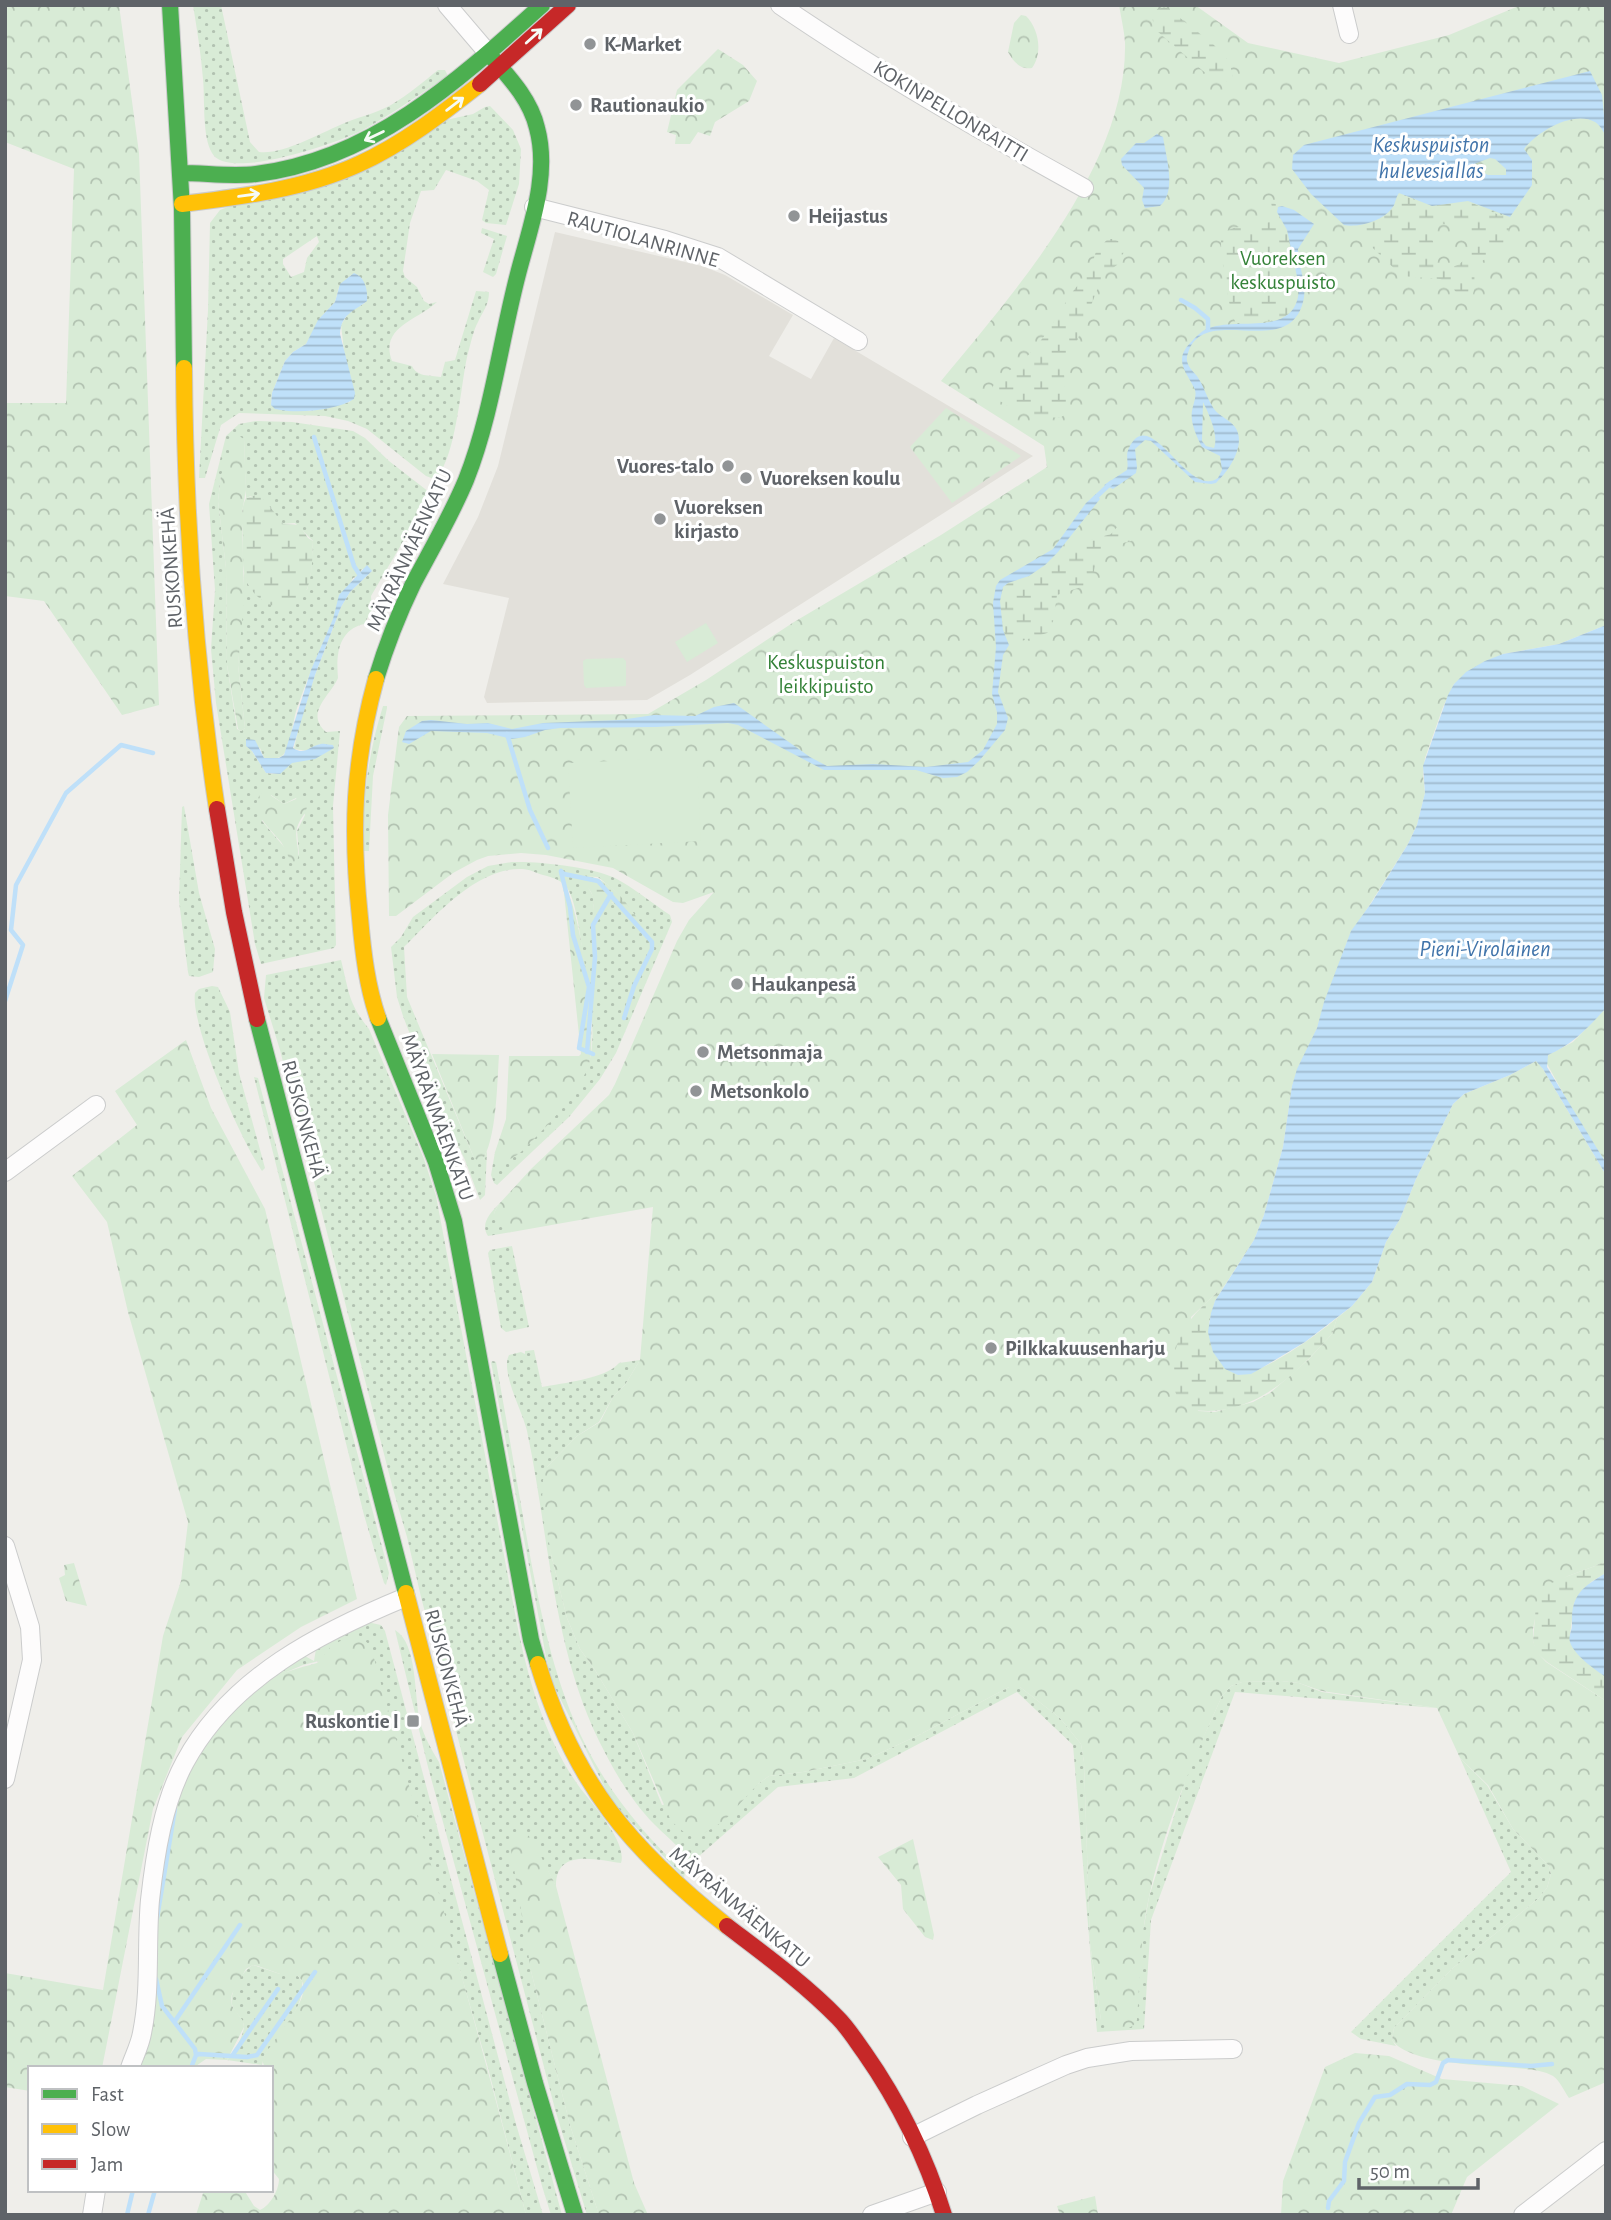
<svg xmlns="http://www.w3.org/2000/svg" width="1611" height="2220" font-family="'Alegreya Sans',sans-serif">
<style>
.education{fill:#e2e0da}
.grass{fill:url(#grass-dots);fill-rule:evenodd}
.forest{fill:url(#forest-crowns)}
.wetland{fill:url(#wetland-marsh);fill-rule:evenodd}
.pitch{fill:#d8ebd6}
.water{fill:url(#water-rules);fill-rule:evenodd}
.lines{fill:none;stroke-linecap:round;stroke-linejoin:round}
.stream{stroke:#bfe0f9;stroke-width:4.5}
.street-casing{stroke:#cbcccc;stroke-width:20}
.fast-casing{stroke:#cacacb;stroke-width:18}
.slow-casing{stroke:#cacacb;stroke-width:18}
.jam-casing{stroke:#cacacb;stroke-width:18}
.street{stroke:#fdfcfc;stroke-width:18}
.fast{stroke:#4caf50;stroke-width:16}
.slow{stroke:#ffc107;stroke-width:16}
.jam{stroke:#c62828;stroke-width:16}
.oneway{stroke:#f6fbf6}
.poi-dot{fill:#919496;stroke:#fff;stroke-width:2.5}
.labels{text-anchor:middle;stroke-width:6;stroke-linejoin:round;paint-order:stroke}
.poi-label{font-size:21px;font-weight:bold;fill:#5f6368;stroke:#fff;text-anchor:start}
.street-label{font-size:21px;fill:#5f6368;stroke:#fff}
.park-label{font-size:21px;fill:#348238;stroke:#fff}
.water-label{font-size:23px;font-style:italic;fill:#4174aa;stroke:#fff}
</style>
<defs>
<pattern id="grass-dots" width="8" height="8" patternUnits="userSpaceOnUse" patternTransform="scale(1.75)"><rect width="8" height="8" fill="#d8ebd6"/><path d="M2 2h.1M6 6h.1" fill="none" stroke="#b2c2b1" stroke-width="1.8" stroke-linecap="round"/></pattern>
<pattern id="forest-crowns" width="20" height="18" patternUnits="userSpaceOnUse" patternTransform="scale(1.75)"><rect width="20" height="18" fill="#d8ebd6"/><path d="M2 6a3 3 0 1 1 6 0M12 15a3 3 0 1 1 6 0" fill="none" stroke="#b2c2b1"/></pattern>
<pattern id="wetland-marsh" width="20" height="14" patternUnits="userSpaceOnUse" patternTransform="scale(1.75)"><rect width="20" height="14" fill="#d8ebd6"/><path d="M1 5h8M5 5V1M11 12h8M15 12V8" fill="none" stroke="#b2c2b1"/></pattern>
<pattern id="water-rules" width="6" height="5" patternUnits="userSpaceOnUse" patternTransform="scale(1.75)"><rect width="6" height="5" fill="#bfe0f9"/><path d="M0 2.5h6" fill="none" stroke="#9eb9cd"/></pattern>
</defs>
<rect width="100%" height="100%" fill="#efeeea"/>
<path class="education" d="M555,232L702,266L725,275L793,315L769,356L811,379L834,338L1033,456L690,675L647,700L487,703L484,697L509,598L443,584L478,517L498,466Z"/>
<path class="grass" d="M193,5H221L250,142L259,152C282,155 319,134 340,125C357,117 375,114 391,105C408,95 423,82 438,70H445L448,76C420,94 392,114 363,130C340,142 227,182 212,153C202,136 205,100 203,79C201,54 197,30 193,5Z
M490,106L513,130L521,149L519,184L506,225L486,223L482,220L489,190L477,181L446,170L434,190L421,191L410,223L403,271L405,277L417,287L424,301L429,304L437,302C418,320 379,327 392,361L412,366C417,377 429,375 441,377L445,362L455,360L476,291L489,292C489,305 483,311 478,322C473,331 471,343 468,353C461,380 456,464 434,479L426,476L367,429L348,421L325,416L239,413L221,425L205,478H199L208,310L210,223L220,210L446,120L473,114L485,107ZM317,236L319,242L307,258L304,272L291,277L283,264V259ZM351,275L365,303L349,312L341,325L350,402L310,411L271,405L272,393L285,361L293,352L306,344L322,316L335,302L339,287Z
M482,228L507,236L496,274L493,277L483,272L494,239L481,233Z
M256,421L292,422L353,431L365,438L389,461L429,492L411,528L371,596L372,610L364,624C338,630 336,655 338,678C331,695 304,713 326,732L340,731L333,806L336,945L334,948L261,964L255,944L216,703L211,649L215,590L209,504L226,436L239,424ZM244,439L246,498L251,496L271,508L277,519L283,524L295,523L313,541L311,572L307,590L249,586L244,572L238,665L245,728L241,731L237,729L227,665L226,568L218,501L221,475ZM362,569L372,571L350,592L341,607L315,675L299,725L294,749L308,751L320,744L315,759C307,759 298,759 291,763C281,770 280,776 266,773L250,748H260L264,758C271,758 279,760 284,754C291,746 293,719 297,708C313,663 332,621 353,578L358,576ZM271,795L284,804L296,798L305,815L297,831L299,855L285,848L262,821Z
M383,706H387V708L373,776L369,851H361C363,801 368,753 383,706Z
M184,806L199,893L215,949L213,972L199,977L189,976L188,972L179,901L182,807Z
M512,862C538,861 592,867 615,878C634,888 652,903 670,915L672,922L616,1053L600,1079L569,1117L497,1185L494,1183L491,1175L495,1152L494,1155L586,1071C599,1040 589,1002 585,970C582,950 578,909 569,891C563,880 554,878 543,875C536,873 529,869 522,869C476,867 433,918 404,947L407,997L474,1158L483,1159L487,1151L485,1195L480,1200L465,1160L431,1089L403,1016L397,997L391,947L401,937L413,917L467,877L488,866ZM582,876L598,877L614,890L646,930L610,901L606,904L598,920H593L594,898Z
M341,960C349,991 348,1003 369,1029L424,1159L436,1196L517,1624C528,1679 545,1738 578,1785C590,1802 628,1842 621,1863C595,1860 556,1848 556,1886L529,1836L531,1971L570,2125L599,2215H587L555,2109L421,1597L407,1537L393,1489L280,1050L264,998L266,975Z
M212,986L218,987L230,1012L239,1073L265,1168L262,1171C242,1142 190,1026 195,993L199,989Z
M254,1077L258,1078L389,1573L386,1585L384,1583L364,1515Z
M499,1204L494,1213L512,1232L488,1236C480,1224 490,1213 499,1204Z
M512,1246L529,1327L506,1332L501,1328L488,1253L490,1250Z
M534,1350L542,1387C562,1383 606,1379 619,1363L640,1360L625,1385L613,1397L599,1422L577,1436L547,1467L551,1554L567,1618L580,1649L595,1670L633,1733L662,1805L758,1784L769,1776L803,1772L867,1759L919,1735L1009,1687H1020L1060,1718L1081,1744L1084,1762L1090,1944L1101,2020L1144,1926L1149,1897L1188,1771L1222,1696L1231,1686L1242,1682L1281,1681L1299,1683L1322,1692L1437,1708L1235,1692L1151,1920L1144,2029L1097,2032L1073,1745L1017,1692L854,1778L778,1787L690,1864C679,1845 669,1839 655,1825C631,1801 614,1771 599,1741C552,1644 549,1535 527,1431C523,1412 500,1372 509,1355L521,1352L525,1354V1351Z
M493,1361L496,1362C508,1428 519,1495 531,1561C543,1624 556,1686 585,1744C610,1794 644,1835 685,1873L684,1878L612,1802L550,1678L491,1362Z
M367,1622L381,1625L385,1631L516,2124L543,2215H526L488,2068L442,1908L319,1661L303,1665L261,1683L303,1655L314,1661L316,1649Z
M395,1630C418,1643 414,1698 420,1722C424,1736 431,1749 439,1762L562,2215H551L542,2186L428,1767Z
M1460,1758L1487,1785L1513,1829L1549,1866L1551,1874L1547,1888L1538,1899L1453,1968L1394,2028L1392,2040L1396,2046L1361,2039L1351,2032L1511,1872Z
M253,1965L280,1974H296L302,1981C305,2009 280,2033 264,2056L262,2065L227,2060C233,2053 244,2036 244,2026C243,2018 236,2014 233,2007C227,1995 242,1971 253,1965Z"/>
<path class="forest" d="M5,5H119L139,153L159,705L122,715L44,601L5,596V403H66L74,169L5,142Z
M1119,5H1195L1248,43L1339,63L1449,35L1521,5H1606V625L1559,644L1503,654L1454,684L1443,707L1425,758L1423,775L1425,793L1417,825L1408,844L1348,939L1317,1028L1292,1086L1283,1147L1264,1215L1254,1240L1225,1285L1191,1317L1198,1411L1215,1412L1253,1402L1270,1393L1308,1360L1332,1334L1337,1318L1352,1306L1372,1282L1386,1242L1400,1219L1416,1179L1453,1104L1464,1094L1510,1075L1536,1061L1540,1064L1606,1175V1562L1568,1576L1540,1593L1533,1629V1641L1537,1652L1546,1662L1606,1701V2082L1569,2098C1564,2091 1560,2081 1553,2076C1543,2070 1527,2069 1516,2068C1486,2065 1410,2065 1392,2040L1394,2028L1453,1968L1538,1899L1547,1888L1551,1874L1549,1866L1513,1829L1488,1785L1460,1758L1437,1708L1322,1691L1299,1683L1281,1681L1242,1682L1231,1686L1222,1696C1193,1760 1164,1827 1149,1897C1140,1936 1140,1979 1137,2020C1133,2030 1121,2030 1110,2029L1101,2020L1090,1943L1084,1762L1081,1744L1060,1718L1020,1687H1009L919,1735L867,1759L803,1772L769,1776L758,1784L724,1821L706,1832L694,1835L686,1834L671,1821L633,1733L595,1670L580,1649L567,1618L551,1554L542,1500L543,1480L547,1467L577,1436L600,1422L613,1397L625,1385L640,1360L653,1207L512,1232L500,1226L494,1213L499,1204L531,1169L609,1095L615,1084L677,941L689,920L714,892L683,903L673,902L613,868L546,855L521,853L488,856L477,860L453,873L396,916H389L388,815L399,727L407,716L648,714L706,680L794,622L941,535L1047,467L1044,446L941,381C1014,292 1128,165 1125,42C1124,30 1121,17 1119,5Z
M1021,15L1026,16C1039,29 1043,53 1032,68C1020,70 1013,61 1008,52L1014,23Z
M718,49L743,65L757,81L749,101L715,122L710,136L698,132L690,144H675L676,135L667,132L677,90Z
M946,408L1021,456L952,503L910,447Z
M239,436L244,439L246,490L242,512L244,602L238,665L245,728L241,731L238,729L227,665L226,568L218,501L221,475L234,439Z
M262,792L267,793L284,804L301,797L307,802C308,814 300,817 297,828C294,840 301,851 297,862H292C287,856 285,848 281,842C270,828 246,810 262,792Z
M563,883C581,907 599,1038 588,1067C579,1091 555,1118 537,1136C526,1147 515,1162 498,1161L495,1159V1152L506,1119L509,1056H579L581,1054Z
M1606,1008V1163L1575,1115L1546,1062L1548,1055L1573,1042Z
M186,1040L211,1108L265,1209L357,1599L301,1627L237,1670L182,1737L153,1809L102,2068H30V2091L5,2087V1973L103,1990L163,1636L181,1581L188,1522L128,1312L107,1222L72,1176L137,1125L115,1091Z
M432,1054L499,1055C497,1082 497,1141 481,1162L474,1158Z
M74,1563L87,1606L66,1601L59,1578L65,1575L64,1565Z
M351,1636H361L371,1647C422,1836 477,2025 526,2215H196L204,2190H244L254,2206L260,2210C270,2206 279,2190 279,2179L271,2169V2068H265L262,2060C269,2042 323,1991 296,1975L280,1974L258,1966L253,1965L246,1969L232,1994L231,1999L232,2006L243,2021L244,2027L227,2060L206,2059L193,2068H136C142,2022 148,1976 154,1930C165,1846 171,1771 235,1709C243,1701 252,1690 262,1683C278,1673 299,1668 317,1663L332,1645Z
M517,1833L529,1836L533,1841L556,1886L634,2183L648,2215H599L570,2125L531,1971L510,1844L512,1836Z
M913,1839L934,1935L933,1940L925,1937L903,1909L901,1885L878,1857Z
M1355,2053L1389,2056L1442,2079L1522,2086L1559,2104L1467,2177L1451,2215H1281L1283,2181L1325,2067Z
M1095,2196L1098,2215H1060L1057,2206Z"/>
<path class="wetland" d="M1166,7L1213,44L1229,61L1233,76L1223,84L1203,71L1157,31L1151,16L1157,9Z
M1399,193L1421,203L1440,205L1468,201L1499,215H1512L1505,246L1476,265C1472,277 1478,291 1469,301L1462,299L1449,284L1440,279L1402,276L1350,226L1365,224L1394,206L1396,195ZM1434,221L1465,230L1470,235C1472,256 1459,275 1437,263L1435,246L1427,228L1428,224Z
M1271,202L1280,206L1277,210C1280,216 1285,223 1287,230C1290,240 1290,252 1293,262C1308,320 1287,322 1236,323C1229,314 1220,251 1221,239C1229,224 1240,228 1254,226C1260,225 1266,223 1272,221L1274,218Z
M1108,239H1113L1123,243L1125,250L1117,265L1103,275L1064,374L1067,413L1060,418C1035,416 1008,413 991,392L996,378C1037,358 1048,328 1072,293C1077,285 1085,279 1089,271C1098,253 1090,255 1108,239Z
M257,495L265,500L283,524L299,525L308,538L313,541C312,556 313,574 307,589C295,619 260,608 248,584C241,570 243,551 243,536C242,523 240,510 246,498Z
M1119,525L1135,532L1134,540L1105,548L1098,554L1092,579L1087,585L1057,595L1052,628L1047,633L1009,645L1003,630L1000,601L1003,587L1008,583L1029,576L1045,565H1052L1083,542L1111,534Z
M582,875C614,878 627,906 645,928V932L637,930L612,902L606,904L598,920H592C594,899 597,897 582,881Z
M1225,1285L1215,1301L1209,1323L1238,1375C1266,1372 1314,1337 1337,1318L1332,1334C1294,1376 1250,1421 1188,1409C1177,1401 1173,1390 1173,1376C1172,1331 1195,1313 1225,1285Z
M1606,1562V1573L1591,1582L1574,1603L1570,1635L1571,1643L1578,1653L1606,1677V1701L1547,1662L1536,1652L1533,1641L1536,1605L1539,1593L1547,1585L1568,1576Z"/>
<path class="pitch" d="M706,623L718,643L687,662L675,642Z
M623,658L626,661V686L586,688L584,685L583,661L586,659Z
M697,757L701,841L573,848L568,763Z"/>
<path class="water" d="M1590,71L1602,95L1606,136C1603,131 1600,125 1595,122C1573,110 1537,132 1524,149L1532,160V185L1510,217L1468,201L1432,206L1399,193C1395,198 1396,204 1392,208C1383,221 1358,228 1344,225L1311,194L1292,169L1293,155L1304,145ZM1490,158L1495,159L1506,169V175H1488L1473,168L1474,164Z
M1157,134L1163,137C1166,157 1177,191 1160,206L1145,208L1142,200L1144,188L1122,165L1121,159L1136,143H1144Z
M1282,206L1294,210L1314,224L1298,249C1298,268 1308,283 1303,302C1288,361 1204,302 1188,353C1184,363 1191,369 1197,376C1204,386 1207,399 1214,409C1220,417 1229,419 1235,427C1247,444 1229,471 1216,483L1211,484L1195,482L1151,441L1145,440L1135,449L1137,467L1136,473L1113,489L1104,485L1127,470C1129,463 1125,455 1129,448C1151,402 1187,500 1218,478L1222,470L1220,456L1202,447C1197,437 1190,423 1192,411C1193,404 1197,397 1195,390C1191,380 1182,370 1182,360C1182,352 1187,346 1192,341C1197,336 1202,330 1209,328C1241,316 1299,339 1299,286L1287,230L1277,212L1278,207ZM1203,402C1209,414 1219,436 1214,448L1206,446L1202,441Z
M354,273C365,277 368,290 367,301C353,312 341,314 340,334L355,393L354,399C335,411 296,414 275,409L271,405L272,393L285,361L293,352L306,344L318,320L335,302L340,284Z
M1096,494L1100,499L1058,552L1045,565L1029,576L1008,583L1003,587L1000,601L1003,630L1009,645L1003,655L998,692L1008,718L1005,730L979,761L967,772L957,777L943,778L916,770H824L738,725L728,723L656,727L560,728L545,730L525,737L512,739L487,733L431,731L409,744L402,742L406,731L422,721L431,720L467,724L488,723L512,729L543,723L620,720L654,715L695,716L714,707L734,703L810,757L827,766L873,764L926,767L968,762L983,750L997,724V712L992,694L996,647L993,603L996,586L1000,580L1053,549L1086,503Z
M367,565L372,571L350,592L341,607L315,675L293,748C305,756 309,746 321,744C323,743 331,745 333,745L334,748L315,759L292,763L280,774L266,773L252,751L246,746V739L255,740L264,758H279L284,755L311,670L333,619L339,595Z
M1606,625V1008C1588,1028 1572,1045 1548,1055L1547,1067L1606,1163V1175L1543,1069L1536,1061L1510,1075L1464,1094L1453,1104L1416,1179L1400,1219L1386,1242L1372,1282L1352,1306L1305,1342L1260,1369L1251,1374L1238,1375L1225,1369L1213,1352L1210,1341L1208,1332L1211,1313L1215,1301L1254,1240L1264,1215L1283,1147L1292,1086L1297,1069L1317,1028L1324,1002L1351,931L1372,902L1408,844L1417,825L1425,793L1423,766L1448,695L1454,684L1466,672L1485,661L1503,654L1559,644Z
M1606,1573V1677C1594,1669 1574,1655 1570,1642C1568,1636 1572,1631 1572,1625C1571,1595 1581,1588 1606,1573Z"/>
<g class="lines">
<path class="stream" d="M1181,300L1195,308L1208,319V329
M314,437L354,566L361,577
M1094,499L1111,483
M507,734L530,810L548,848
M561,871L564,874L598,881L652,942V949L634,986L624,1018
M561,872L570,907L573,935L589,987L579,1048L593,1054
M5,1001L23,945L11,930L16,885L66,793L121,745L153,753
M587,1052L595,957L593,925L611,894
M157,1918L175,1809
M156,1979L162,2006L195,2049L196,2055
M175,2021L240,1925
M232,2056L278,1989
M191,2068L196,2055L199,2054L247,2057L257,2055L315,1972
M1328,2208L1329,2201L1344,2181L1345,2162L1359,2123L1375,2097L1390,2095L1407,2084L1430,2085L1436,2082L1443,2063L1448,2060L1531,2066L1552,2064
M127,2215L133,2190
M148,2215L155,2190"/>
<defs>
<path id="street" d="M447,5L488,53
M780,5C878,72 981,131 1084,188
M1342,5L1349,34
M534,207L665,240L718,257L858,341
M5,1172L96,1105
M5,1546L30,1627L32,1660L5,1779
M130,2068C134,2056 140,2045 142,2033C151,1989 146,1944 150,1900C155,1855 163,1802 185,1762C231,1677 321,1632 406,1597
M912,2137L977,2105L1066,2065L1087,2058L1131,2051L1233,2049
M92,2215L96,2190
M872,2215L937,2192
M1523,2215L1606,2151"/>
<path id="fast" d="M170,5L182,209L184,368
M181,173C206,173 231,177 256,174C372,160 459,80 542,5
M376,679C386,646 398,615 413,584C431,550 451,516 466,480C492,414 500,343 518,274C530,227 550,176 537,128C530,98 507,75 488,53
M378,1018L436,1162L454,1221L531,1640L538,1664
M257,1019L406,1593
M500,1954L535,2083L575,2215"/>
<path id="slow" d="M182,204C241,197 305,189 359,164C403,144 443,113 480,84
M184,368C185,516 195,663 217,809
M376,679C353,763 351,832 360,918C363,952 367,986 378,1018
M406,1593L500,1954
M538,1664C574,1783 631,1850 727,1926"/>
<path id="jam" d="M480,84L568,5
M217,809L234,912L257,1019
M727,1926C765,1955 805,1984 838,2018C848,2028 856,2041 864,2052C899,2102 926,2157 944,2215"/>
</defs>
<use href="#street" class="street-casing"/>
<use href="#fast" class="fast-casing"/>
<use href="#slow" class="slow-casing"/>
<use href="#jam" class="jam-casing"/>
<use href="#street" class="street"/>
<use href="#fast" class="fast"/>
<use href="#slow" class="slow"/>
<use href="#jam" class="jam"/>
</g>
<defs><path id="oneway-shaft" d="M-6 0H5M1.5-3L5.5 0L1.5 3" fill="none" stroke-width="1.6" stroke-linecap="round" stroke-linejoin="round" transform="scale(1.75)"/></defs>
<g class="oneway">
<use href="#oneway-shaft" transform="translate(534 36) rotate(-42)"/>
<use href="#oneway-shaft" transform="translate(455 104) rotate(-37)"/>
<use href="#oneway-shaft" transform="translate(374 136) rotate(154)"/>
<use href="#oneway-shaft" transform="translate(249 195) rotate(-8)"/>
</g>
<g class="poi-dot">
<circle cx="590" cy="44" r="7"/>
<circle cx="576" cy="105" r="7"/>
<circle cx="794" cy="216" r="7"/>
<circle cx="728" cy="466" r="7"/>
<circle cx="746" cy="478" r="7"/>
<circle cx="660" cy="519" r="7"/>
<circle cx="737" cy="984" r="7"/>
<circle cx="703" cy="1052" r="7"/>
<circle cx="696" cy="1091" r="7"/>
<circle cx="991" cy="1348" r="7"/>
<rect x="406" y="1714" width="14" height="14" rx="3.5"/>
</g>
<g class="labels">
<g class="poi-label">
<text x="604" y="51">K-Market</text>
<text x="590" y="112">Rautionaukio</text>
<text x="808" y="223">Heijastus</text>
<text x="714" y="473" text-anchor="end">Vuores-talo</text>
<text x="760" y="485">Vuoreksen koulu</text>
<text x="674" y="514">Vuoreksen<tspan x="674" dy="24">kirjasto</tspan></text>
<text x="751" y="991">Haukanpesä</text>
<text x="717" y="1059">Metsonmaja</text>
<text x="710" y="1098">Metsonkolo</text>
<text x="1005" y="1355">Pilkkakuusenharju</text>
<text x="399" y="1728" text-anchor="end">Ruskontie I</text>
</g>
<g class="street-label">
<text transform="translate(951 111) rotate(31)" y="7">KOKINPELLONRAITTI</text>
<text transform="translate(643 239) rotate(16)" y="7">RAUTIOLANRINNE</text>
<text transform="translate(409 550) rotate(-65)" y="7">MÄYRÄNMÄENKATU</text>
<text transform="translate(171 568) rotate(-94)" y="7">RUSKONKEHÄ</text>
<text transform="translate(438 1117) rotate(70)" y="7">MÄYRÄNMÄENKATU</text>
<text transform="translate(304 1119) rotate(75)" y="7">RUSKONKEHÄ</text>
<text transform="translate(447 1668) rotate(75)" y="7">RUSKONKEHÄ</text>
<text transform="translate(740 1907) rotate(40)" y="7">MÄYRÄNMÄENKATU</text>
</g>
<g class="park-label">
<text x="1283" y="265">Vuoreksen<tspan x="1283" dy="24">keskuspuisto</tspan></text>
<text x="826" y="669">Keskuspuiston<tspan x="826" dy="24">leikkipuisto</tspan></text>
</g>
<g class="water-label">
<text x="1431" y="152">Keskuspuiston<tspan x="1431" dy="26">hulevesiallas</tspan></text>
<text x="1485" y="956">Pieni-Virolainen</text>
</g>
</g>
<rect width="1611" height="2220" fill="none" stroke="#5f6368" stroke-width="14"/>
<rect x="28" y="2066" width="245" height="126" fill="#ffffff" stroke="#bfc1c3" stroke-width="2"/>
<rect x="42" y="2089" width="35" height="10" fill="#4caf50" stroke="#bfc1c3" stroke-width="2"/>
<text x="91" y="2101" font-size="21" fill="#5f6368">Fast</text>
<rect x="42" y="2124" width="35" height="10" fill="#ffc107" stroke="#bfc1c3" stroke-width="2"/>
<text x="91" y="2136" font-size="21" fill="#5f6368">Slow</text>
<rect x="42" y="2159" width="35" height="10" fill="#c62828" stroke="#bfc1c3" stroke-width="2"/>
<text x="91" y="2171" font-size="21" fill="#5f6368">Jam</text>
<path d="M1359 2178v10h119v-10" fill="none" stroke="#5f6368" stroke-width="3.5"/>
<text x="1370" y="2178" font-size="21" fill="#5f6368" stroke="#ffffff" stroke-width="5" paint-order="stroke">50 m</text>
</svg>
